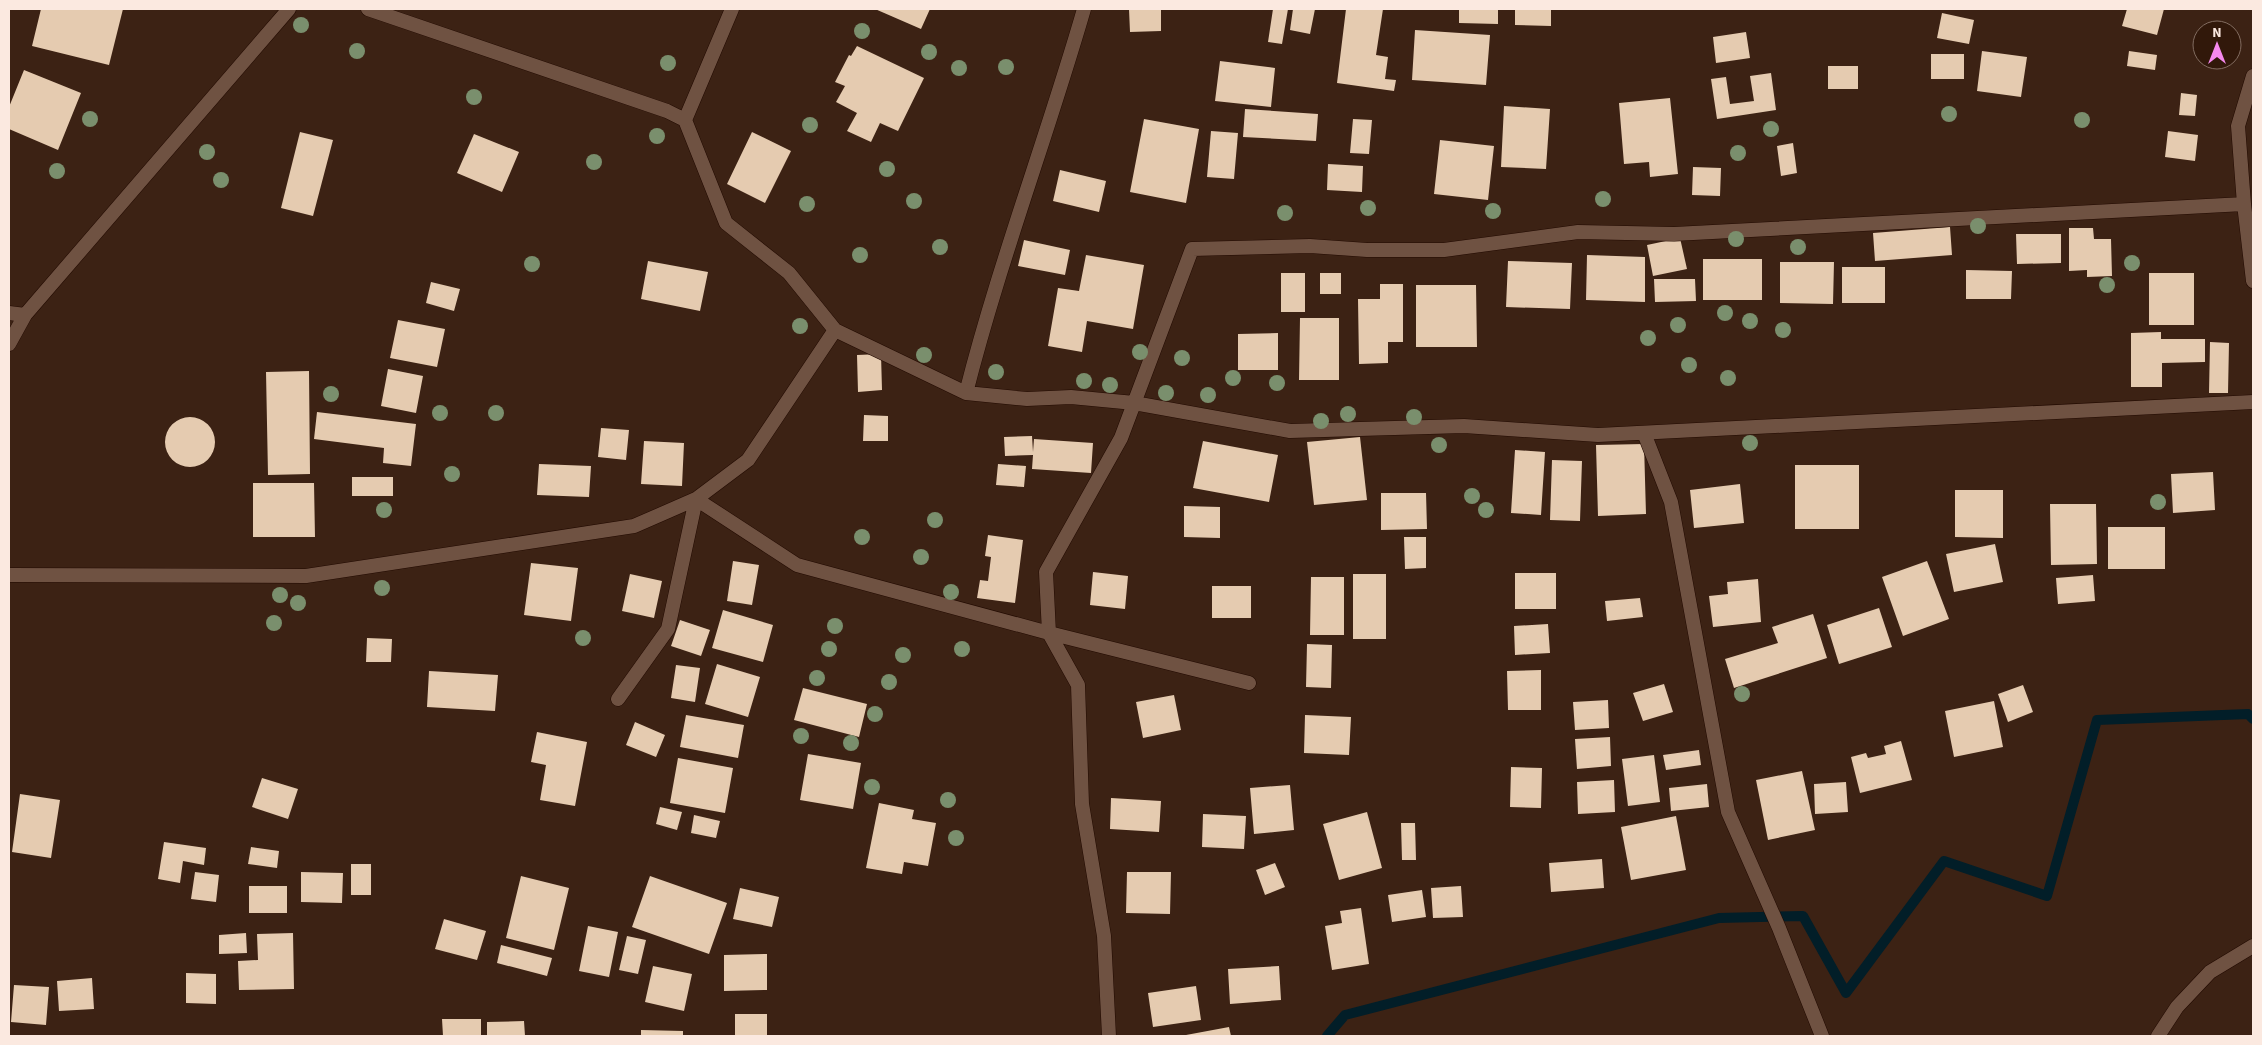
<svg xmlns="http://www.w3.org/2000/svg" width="2262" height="1045" font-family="'Source Sans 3',sans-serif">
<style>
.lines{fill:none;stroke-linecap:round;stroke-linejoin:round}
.stream{stroke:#021e28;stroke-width:10}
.building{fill:#e5cbb0}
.minor-casing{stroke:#220a01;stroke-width:15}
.minor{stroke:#6f5242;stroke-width:14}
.tree{fill:#7a8f6d}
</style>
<rect width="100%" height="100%" fill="#3c2214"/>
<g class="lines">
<path class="stream" d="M1327,1036L1345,1015L1719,918L1803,916L1846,993L1944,861L2047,896L2097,720L2248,714L2253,719"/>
</g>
<path class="building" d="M41,9H123L109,65L32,46Z
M875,9H930L921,29Z
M1129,9H1161V31L1130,32Z
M1273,9H1288L1282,44L1268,42Z
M1293,9H1315L1310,34L1290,30Z
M1346,9H1383L1376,55L1388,57L1385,79L1396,80L1394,91L1337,83Z
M1459,9H1498V24L1459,23Z
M1515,9H1551V26L1515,25Z
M2127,9H2164L2157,35L2122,26Z
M1942,13L1974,20L1969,44L1937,38Z
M1415,30L1490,35L1486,85L1412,80Z
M1746,32L1750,58L1716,63L1713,37Z
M857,46L924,78L898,131L880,123L871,142L847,131L857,113L836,102L845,86L835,82L849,55L851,56Z
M1982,51L2027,57L2021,97L1977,91Z
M2129,51L2157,55L2155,70L2127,66Z
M1931,54H1964V79H1931Z
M1220,61L1275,68L1271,107L1215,101Z
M1828,66H1858V89H1828Z
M24,70L81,93L58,150L9,129V107Z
M1771,73L1776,110L1717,119L1711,79L1726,77L1730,104L1754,101L1750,76Z
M2181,93L2197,95L2195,116L2179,115Z
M1670,98L1678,174L1650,177L1649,162L1624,164L1619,103Z
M1504,106L1550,109L1546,169L1501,167Z
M1245,109L1318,114L1316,141L1243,137Z
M1144,119L1199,129L1186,203L1130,192Z
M1353,119L1372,120L1369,154L1350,153Z
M1211,131L1238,133L1234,179L1207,177Z
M2168,131L2198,135L2195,161L2165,157Z
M300,132L333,140L313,216L281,208Z
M752,132L791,151L765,203L727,184Z
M474,134L519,152L502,192L457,173Z
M1440,140L1494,146L1488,200L1434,194Z
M1793,143L1797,173L1781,176L1777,146Z
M1328,164L1363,166L1362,192L1327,190Z
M1693,167L1721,168L1720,196L1692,195Z
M1060,170L1106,181L1099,212L1053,201Z
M1950,227L1952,255L1875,261L1873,233Z
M2069,228H2093L2094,239H2111L2112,276L2087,277V270L2069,271Z
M2016,234H2061V263L2017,264Z
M1680,238L1687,269L1653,276L1647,245Z
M1024,240L1070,250L1065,275L1018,266Z
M1086,255L1144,265L1133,329L1087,321L1082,352L1048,346L1058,288L1079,291Z
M1587,255L1645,257V302L1586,300Z
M1703,259H1762V300H1703Z
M648,261L708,272L700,311L641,299Z
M1508,261L1572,263L1570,309L1506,307Z
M1780,262H1834L1833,304L1780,303Z
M1842,267H1885V303H1842Z
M1966,270L2012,271L2011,299H1966Z
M1281,273H1305V312H1281Z
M1320,273H1341V294H1320Z
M2149,273H2194V325H2149Z
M1654,279H1695L1696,301L1655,302Z
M431,282L460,289L454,311L426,303Z
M1380,284H1403V342H1388V363L1359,364L1358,299H1380Z
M1416,285H1476L1477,347H1416Z
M1300,318H1339V380H1299Z
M398,320L445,329L437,367L390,358Z
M2161,332V339H2205V362L2162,363V387H2131V333Z
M1278,333V370H1238V334Z
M2210,342L2229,343L2228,393H2209Z
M881,354L882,390L858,392L857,355Z
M388,369L423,376L416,413L381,406Z
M309,371L310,474L268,475L266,372Z
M317,412L416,424L411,466L383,463L384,448L314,439Z
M864,415L888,416V441H863Z
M165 442a25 25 0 1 1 50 0a25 25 0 1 1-50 0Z
M601,428L629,430L626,460L598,457Z
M1032,436L1033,452L1034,439L1093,443L1091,473L1032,469L1033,455L1005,456L1004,437Z
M1360,437L1367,500L1314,505L1307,442Z
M644,441L684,443L682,486L641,484Z
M1203,441L1278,455L1269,502L1193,488Z
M1644,444L1646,514L1598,516L1596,445Z
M1515,450L1545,452L1541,515L1511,513Z
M1552,460L1582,461L1580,521L1550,520Z
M539,464L591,466L589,497L537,495Z
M998,464L1026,466L1024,487L996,485Z
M1795,465H1859V529H1795Z
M2213,472L2215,510L2173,513L2171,474Z
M352,477H393V496H352Z
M253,483H314L315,537H253Z
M1740,484L1744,523L1694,528L1690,490Z
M1955,490H2003V538L1955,537Z
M1381,493H1426L1427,529L1381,530Z
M2050,504H2096L2097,564L2051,565Z
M1184,506L1220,507V538L1184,537Z
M2108,527H2165V569H2108Z
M988,535L1023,540L1015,603L977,598L980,580L988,581L991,557L985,556Z
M1404,537H1426V568L1405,569Z
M1995,544L2003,582L1954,592L1946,554Z
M733,561L759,565L752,605L727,601Z
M1927,561L1949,619L1903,636L1882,577Z
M531,563L578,568L571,621L524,615Z
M1093,572L1128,576L1125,609L1090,605Z
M1515,573H1556V609H1515Z
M630,574L662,581L654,618L622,611Z
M1353,574H1386V639H1353Z
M2093,575L2095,601L2058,604L2056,578Z
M1311,577H1344V635H1310Z
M1758,579L1761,622L1713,627L1709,596L1728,594L1727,582Z
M1212,586H1251V618H1212Z
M1640,598L1643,617L1607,621L1605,601Z
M1879,608L1892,647L1839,664L1827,625Z
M723,610L773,625L763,662L712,648Z
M1813,614L1827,658L1734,688L1725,659L1778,643L1772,627Z
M680,620L710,630L701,656L671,646Z
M1548,624L1550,653L1515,655L1514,626Z
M367,638L392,639L391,662H366Z
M1307,644L1332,645L1331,688L1306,687Z
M717,664L760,677L748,717L705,704Z
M676,665L700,668L695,702L671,698Z
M1541,670V710H1508L1507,671Z
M429,671L498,675L495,711L427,707Z
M1664,684L1673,712L1643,721L1633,693Z
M2023,685L2033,712L2008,722L1998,694Z
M803,688L867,704L859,737L794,720Z
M1174,695L1181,730L1143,738L1136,702Z
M1608,700L1609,728L1575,730L1573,702Z
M1994,701L2003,747L1954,757L1945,711Z
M686,715L744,725L738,758L680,747Z
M1305,715L1351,717L1349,755L1304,753Z
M635,722L665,735L656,757L626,745Z
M537,732L587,742L575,806L540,800L546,765L531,762Z
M1610,737L1611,766L1577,769L1575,739Z
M1901,741L1912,780L1860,793L1851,757L1866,753L1868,758L1886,754L1884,746Z
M1699,750L1701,765L1666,770L1663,755Z
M808,754L861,763L853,809L800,800Z
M1654,755L1660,802L1628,806L1622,759Z
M678,758L733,768L725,813L670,803Z
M1511,767L1542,768L1541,808L1510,807Z
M1802,771L1815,830L1768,840L1756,780Z
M262,778L298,789L288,819L252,807Z
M1614,780L1615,812L1578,814L1577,782Z
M1846,782L1848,812L1815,814L1814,784Z
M1707,784L1709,807L1671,811L1669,788Z
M1290,785L1294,830L1254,834L1250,788Z
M20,794L60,800L51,858L12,852Z
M1111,798L1161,801L1159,832L1110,829Z
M879,803L914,810L912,819L936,823L928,866L904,862L902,874L866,868Z
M660,807L682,812L677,830L656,824Z
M1367,812L1382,868L1339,880L1323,824Z
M1203,814L1246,816L1244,849L1202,847Z
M694,815L720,821L716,838L691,833Z
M1676,816L1686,870L1631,880L1621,827Z
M1401,823H1415L1416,860H1402Z
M164,842L206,848L204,865L183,861L180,883L158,879Z
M251,847L279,851L277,868L248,864Z
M1602,859L1604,888L1551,892L1549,863Z
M1275,863L1285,887L1265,895L1256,870Z
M351,864H371V895H351Z
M195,872L219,875L216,902L191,899Z
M301,872L343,873L342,903L301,902Z
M1127,872H1171L1170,914L1126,913Z
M521,876L569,888L554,950L506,938Z
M650,876L727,903L709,954L632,927Z
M249,886H287V913H249Z
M1461,886L1463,917L1433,918L1431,888Z
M740,888L779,897L772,927L733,919Z
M1422,890L1426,917L1392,922L1388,895Z
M1361,908L1369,964L1332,970L1325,926L1342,923L1340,911Z
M444,919L486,931L477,960L435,949Z
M588,926L618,932L609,977L579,971Z
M246,933L247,953L219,954V935Z
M293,933L294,989L239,990L238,961L258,960L257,934Z
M627,936L646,940L638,974L619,970Z
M501,945L552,958L547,976L497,963Z
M767,954V990L724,991V955Z
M653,966L692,974L684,1011L645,1002Z
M1279,966L1281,1000L1230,1004L1228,969Z
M186,973L216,974V1004L186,1003Z
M92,978L94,1009L59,1011L57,981Z
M14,985L49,987L46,1025L11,1022Z
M1196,986L1201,1020L1153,1027L1148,993Z
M735,1014H767V1036H735Z
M442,1019H481V1036H443Z
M524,1021L525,1036H487V1022Z
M1229,1027L1231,1036H1186V1035Z
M641,1030L683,1031V1036H641Z"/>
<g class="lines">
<defs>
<path id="minor" d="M368,9L667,111L685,120L732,9
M685,120L726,223L789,273L835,330L966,393L1027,399L1071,397L1134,403L1290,431L1464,426L1598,435L2253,402
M2244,204L2253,281
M9,313L25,315
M9,344L25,315L289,9
M966,393C999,263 1047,137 1084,9
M1644,433L1671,502L1728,812L1779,928L1822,1036
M9,575L306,576L634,526L696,499L748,460L835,330
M618,699L668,629L696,499L797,565L1049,633L1249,683
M1109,1036L1104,936L1082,804L1078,685L1049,633L1046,572L1121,438L1192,249L1310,246L1367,250H1444L1578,232L1674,234L2244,204L2238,126L2253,76
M2158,1036L2177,1007L2210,972L2253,946"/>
</defs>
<use href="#minor" class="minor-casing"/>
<use href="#minor" class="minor"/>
</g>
<g class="tree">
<circle cx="301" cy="25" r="8"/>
<circle cx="862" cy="31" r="8"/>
<circle cx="357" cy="51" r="8"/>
<circle cx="929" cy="52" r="8"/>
<circle cx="668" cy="63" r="8"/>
<circle cx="1006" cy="67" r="8"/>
<circle cx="959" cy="68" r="8"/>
<circle cx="474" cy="97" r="8"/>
<circle cx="1949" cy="114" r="8"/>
<circle cx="90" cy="119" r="8"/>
<circle cx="2082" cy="120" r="8"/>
<circle cx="810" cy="125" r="8"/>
<circle cx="1771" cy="129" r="8"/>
<circle cx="657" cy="136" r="8"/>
<circle cx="207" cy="152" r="8"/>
<circle cx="1738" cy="153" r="8"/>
<circle cx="594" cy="162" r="8"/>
<circle cx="887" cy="169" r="8"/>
<circle cx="57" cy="171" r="8"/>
<circle cx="221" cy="180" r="8"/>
<circle cx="1603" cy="199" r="8"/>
<circle cx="914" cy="201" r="8"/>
<circle cx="807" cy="204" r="8"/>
<circle cx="1368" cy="208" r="8"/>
<circle cx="1493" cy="211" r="8"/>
<circle cx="1285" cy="213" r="8"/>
<circle cx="1978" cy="226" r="8"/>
<circle cx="1736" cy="239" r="8"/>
<circle cx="940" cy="247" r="8"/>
<circle cx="1798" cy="247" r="8"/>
<circle cx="860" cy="255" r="8"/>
<circle cx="2132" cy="263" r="8"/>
<circle cx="532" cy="264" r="8"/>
<circle cx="2107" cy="285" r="8"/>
<circle cx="1725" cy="313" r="8"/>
<circle cx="1750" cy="321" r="8"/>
<circle cx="1678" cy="325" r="8"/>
<circle cx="800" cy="326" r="8"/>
<circle cx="1783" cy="330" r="8"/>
<circle cx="1648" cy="338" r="8"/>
<circle cx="1140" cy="352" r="8"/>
<circle cx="924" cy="355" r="8"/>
<circle cx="1182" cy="358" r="8"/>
<circle cx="1689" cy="365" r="8"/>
<circle cx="996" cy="372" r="8"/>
<circle cx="1233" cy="378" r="8"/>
<circle cx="1728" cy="378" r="8"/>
<circle cx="1084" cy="381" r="8"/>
<circle cx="1277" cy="383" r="8"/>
<circle cx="1110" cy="385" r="8"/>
<circle cx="1166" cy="393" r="8"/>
<circle cx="331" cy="394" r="8"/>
<circle cx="1208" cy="395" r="8"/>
<circle cx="440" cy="413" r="8"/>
<circle cx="496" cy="413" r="8"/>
<circle cx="1348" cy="414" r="8"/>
<circle cx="1414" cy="417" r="8"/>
<circle cx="1321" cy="421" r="8"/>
<circle cx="1750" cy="443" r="8"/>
<circle cx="1439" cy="445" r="8"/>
<circle cx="452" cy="474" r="8"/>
<circle cx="1472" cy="496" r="8"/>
<circle cx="2158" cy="502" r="8"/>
<circle cx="384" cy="510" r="8"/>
<circle cx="1486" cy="510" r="8"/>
<circle cx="935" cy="520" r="8"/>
<circle cx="862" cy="537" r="8"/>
<circle cx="921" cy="557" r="8"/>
<circle cx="382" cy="588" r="8"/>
<circle cx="951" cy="592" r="8"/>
<circle cx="280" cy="595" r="8"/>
<circle cx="298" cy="603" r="8"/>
<circle cx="274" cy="623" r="8"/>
<circle cx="835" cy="626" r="8"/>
<circle cx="583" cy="638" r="8"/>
<circle cx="829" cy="649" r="8"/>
<circle cx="962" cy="649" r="8"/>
<circle cx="903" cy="655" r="8"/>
<circle cx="817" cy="678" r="8"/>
<circle cx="889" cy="682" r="8"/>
<circle cx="1742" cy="694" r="8"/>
<circle cx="875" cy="714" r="8"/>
<circle cx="801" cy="736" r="8"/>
<circle cx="851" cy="743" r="8"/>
<circle cx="872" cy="787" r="8"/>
<circle cx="948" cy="800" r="8"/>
<circle cx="956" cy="838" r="8"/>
</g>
<rect width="2262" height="1045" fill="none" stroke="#fbe9e0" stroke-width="20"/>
<g transform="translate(2217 45)"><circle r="24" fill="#31180a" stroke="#826c60"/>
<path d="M0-4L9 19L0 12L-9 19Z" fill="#f589ee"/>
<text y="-8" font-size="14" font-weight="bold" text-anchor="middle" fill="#fbe9e0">N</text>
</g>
</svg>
